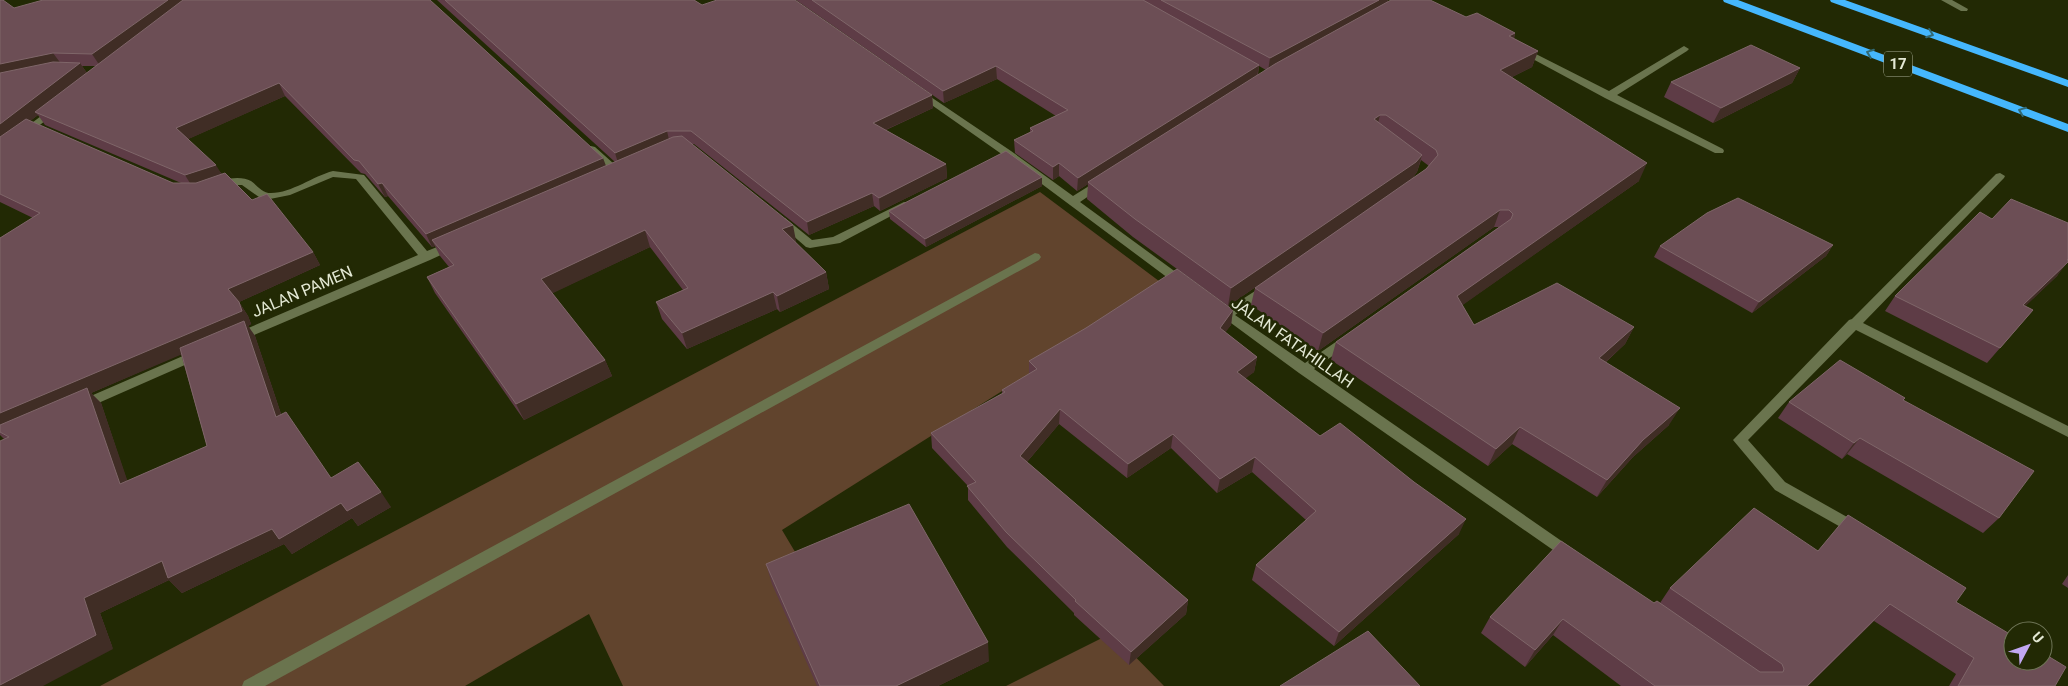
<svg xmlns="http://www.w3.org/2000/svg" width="2068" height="686" font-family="Roboto,sans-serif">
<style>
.green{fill:#61442d}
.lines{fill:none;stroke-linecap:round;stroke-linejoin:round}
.minor{fill:#6a744e;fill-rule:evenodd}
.highway{fill:#45b7fd;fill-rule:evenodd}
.wall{fill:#5e3c46;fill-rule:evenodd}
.shaded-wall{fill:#402d25}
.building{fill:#6c4e55;stroke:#7f6669}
.oneway{stroke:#326974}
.labels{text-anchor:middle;stroke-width:5;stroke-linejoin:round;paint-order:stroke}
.shield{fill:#222904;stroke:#a9af96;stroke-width:1}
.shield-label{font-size:15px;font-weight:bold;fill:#e3e8d4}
.street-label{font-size:16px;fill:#e3e8d4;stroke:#222904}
</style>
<rect width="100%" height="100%" fill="#222904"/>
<path class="green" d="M1040,192L1167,287L782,530L875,686H623L589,614L465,686H100Z
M1112,633L1164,686H1006Z"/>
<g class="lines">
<path class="minor" d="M1941,0H1952L1968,9L1967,11H1961Z
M1684,46L1689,49L1687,51L1617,95L1723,149L1724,151L1723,153H1715L1605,98L1516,50L1521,47L1524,48L1609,91Z
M919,89L1011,151L1073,196L1097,181H1105L1106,183L1105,185L1080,202L1188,281L1190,284L1188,287H1180L1003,155L916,94V90Z
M53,107L57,108V112L0,155V147Z
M591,146L595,147L623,172L624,174L623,176H615L587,151L586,149Z
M333,171L364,175L427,251L452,241L458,245L456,248L430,260L240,341H232L230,338L232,335L418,255L356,179L333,177L290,195L270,199L259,197L242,185H232L217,190L212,187C220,178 241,175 251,181C258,186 262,193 271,193C292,193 313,176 333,171Z
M2000,173L2005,176L2004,178L1863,323L2068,426V437L1856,330L1748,440L1785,482L1863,526L1865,530L1863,534L1858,536L1853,534L1775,490L1733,440L1849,320L1852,319L1996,174Z
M904,202L908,203L909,205L908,207L840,243L810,248L806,247L775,220L777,218H785L812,240L833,237Z
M1035,253L1039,254L1041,257L1039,260L265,686H242L244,681Z
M1266,284L1270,285L1272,288L1270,291L1235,315L1305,363L1343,337H1351L1353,340L1351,343L1314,369L1576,551L1578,555L1576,559L1571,561L1566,559L1299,373L1212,309L1218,305L1227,309Z
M199,349L203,351L205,354L203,357L87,408H77L75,405L77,402Z"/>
<path class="highway" d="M1723,0H1738L2068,124V132L1724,2Z
M1830,0H1845L2068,80V87L1831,2Z"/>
</g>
<path class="wall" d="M0,0L14,8L606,166L615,162L437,0H694L702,5L932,95L933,108L886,130L946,164L947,178L880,211L874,206L809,235L694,144H692L796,241L795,242L826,272L829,289L780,312L777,309L687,349L662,319L656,302L683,290L650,247L552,293L605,360L612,376L524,420L435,293L427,277L449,267L440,256L435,246L432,247L388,196L385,197L365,174L361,173L285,96L188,139L222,174L313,252L320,265L239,302L248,316L251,324L248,326L255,336L281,414L331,478L391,507L358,526L352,518L292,554L284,544L182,593L169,580L100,613L113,649L4,439L0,435V238L33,218L0,202ZM82,66H96L87,73ZM38,115L45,125L181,183H173L30,121ZM181,354L207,446L127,481L101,403L91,393Z
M796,0H1388V2L1466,17L1515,33L1514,39L1538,51L1532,67L1512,77L1639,181L1462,305L1474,325L1634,327L1625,344L1606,362L1669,425L1633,457L1597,497L1512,444L1488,466L1331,360L1336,342L1499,227H1494L1318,351L1251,305L1255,288L1426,169L1429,166L1421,160L1417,172L1411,180L1228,306L1133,237L1087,199L1088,184L1077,191L1059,176L1053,180L1015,153L1014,140L1030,132V128L1056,116L997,79L944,103ZM1259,66L1266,70L1258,75Z
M1800,68L1792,83L1713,123L1664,97L1671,82Z
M1042,177V186L926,247L890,219L889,211Z
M1992,219L2068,223V259L2057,276L2025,306L2033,310L1987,363L1885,311L1895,296Z
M1833,245L1826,256L1752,313L1654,257L1660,246Z
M1233,310L1231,325L1225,332L1257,357L1254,372L1245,378L1320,436L1459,534L1334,646L1252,580L1256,565L1306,520L1252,472L1217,493L1171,448L1127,478L1059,424L1027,462L1188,600L1186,614L1129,665L1074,615V613L1007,547L968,500V486L932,448L931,433L1002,394V390L1029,374V361Z
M1905,398L1903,400L1999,518L1983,533L1847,454L1842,459L1778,418L1789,402Z
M1818,551L1956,602L2055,686H1949L1956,674L1874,621L1808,686H1621L1553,635L1525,667L1481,633L1490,617L1660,603L1670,588Z
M766,564L989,661L938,686H817L772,584Z
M2068,575V588L2062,584Z"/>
<path class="shaded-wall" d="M168,0H191L100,66L92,54Z
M1379,0H1388L1387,6L1268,71L1270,58Z
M1515,33L1510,49L1509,36Z
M1538,51L1532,67L1494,86L1500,70Z
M53,53L62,65L0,78V64Z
M80,63L89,76L35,112L38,115L0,145V124Z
M1259,65L1257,77L1088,182V184L1077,191L1078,178Z
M996,66L997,79L944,103L943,91Z
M1800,68L1792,83L1713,123L1721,108Z
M279,83L285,96L184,141L176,128Z
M932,95L933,108L874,135L873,123Z
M1380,115L1376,131L1374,119Z
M667,131L670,144L619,166L615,153Z
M1422,155L1417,172L1411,180L1228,306L1231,288Z
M603,158L608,171L432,240L435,246L432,247L426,234Z
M1059,163V176L1053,180V167Z
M1647,163L1639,181L1450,314L1457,296Z
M946,164L947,178L880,211L879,198Z
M216,165L224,178L193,188L185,175Z
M1042,177V186L926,247L925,239Z
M382,183L388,196L385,197L378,184Z
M872,193L874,206L809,235L807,222Z
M1500,210L1494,227L1318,351L1323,333Z
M793,225L796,241L786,246L782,229Z
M645,230L650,247L547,296L541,279Z
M1833,245L1826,256L1752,313L1759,302Z
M313,252L320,265L237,303L228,289Z
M2068,262L2057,276L2011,320L2023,305Z
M826,272L829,289L780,312L777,296Z
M773,292L777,309L687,349L682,333Z
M239,302L248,316L251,324L248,326L255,336L287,432L276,417L246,327L91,393L101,403L134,500L0,432V413Z
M1233,310L1231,325L1218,342L1220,328Z
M1634,327L1625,344L1591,375L1599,358Z
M1257,357L1254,372L1235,387L1237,372Z
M605,360L612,376L524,420L516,404Z
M1680,408L1669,425L1633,457L1597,497L1607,480L1643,440Z
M1060,409L1059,424L1020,470V456Z
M1520,427L1512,444L1488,466L1496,449Z
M1173,434L1171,448L1127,478L1128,464Z
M1860,438L1847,454L1842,459L1854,443Z
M1255,457L1252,472L1217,493L1220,479Z
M381,492L391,507L358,526L347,511Z
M341,503L352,518L292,554L284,544L182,593L169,580L100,613L113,649L43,686H0V685L84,598L162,561Z
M1466,519L1459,534L1334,646L1339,632Z
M1188,600L1186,614L1129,665L1131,652Z
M1563,619L1553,635L1525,667L1535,650Z
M988,642L989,661L938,686H896Z"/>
<path class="building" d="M0,0H3L14,8L43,0H168L92,54L53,53L0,64Z
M183,0H430L603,158L426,234L382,183L378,184L359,161L354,160L279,83L176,128L216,165L185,175L35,112Z
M445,0H694L702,5L717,0H795L932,95L873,123L946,164L879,198L872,193L807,222L691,131H667L615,153Z
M812,0H1143L1259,65L1078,178L1059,163L1053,167L1014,140L1033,131L1030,128L1068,110L996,66L943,91Z
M1161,0H1379L1270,58Z
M1391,0H1430L1466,17L1477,13L1515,33L1509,36L1538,51L1500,70L1647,163L1457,296L1474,325L1557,283L1634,327L1599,358L1680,408L1643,440L1607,480L1520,427L1496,449L1336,342L1511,219L1513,214L1509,210H1500L1323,333L1255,288L1426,169L1438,155L1436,150L1386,115H1380L1374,119L1422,155L1416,162L1231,288L1135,219L1088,182L1275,64Z
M1751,45L1800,68L1721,108L1671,82Z
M53,62L80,63L0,124V73Z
M26,119L173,183H196L225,173L252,200L267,194L313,252L228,289L239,302L242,311L0,413V238L40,213L0,194V137Z
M682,136L793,225L782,229L826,272L777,296L773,292L682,333L656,302L688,288L645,230L541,279L605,360L516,404L427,277L454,265L432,240L673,137Z
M1006,151L1042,177L925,239L889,211Z
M1738,198L1833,245L1759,302L1660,246L1707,213Z
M2011,199L2068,223V259L2067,260H2068V262L2023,305L2033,310L2000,348L1895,296L1980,212L1992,219Z
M1177,269L1233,310L1220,328L1257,357L1237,372L1320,436L1340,423L1414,482L1466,519L1339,632L1256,565L1316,511L1255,457L1220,479L1173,434L1128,464L1060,409L1020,456L1188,600L1131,652L1075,601L1076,600L1006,532L967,486L976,482L931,433L1005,392L1002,390L1037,369L1029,361L1086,328Z
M244,321L276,417L286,412L331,478L358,462L381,492L347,511L341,503L279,539L272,529L168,578L162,561L84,598L96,635L0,685V441L9,437L0,432V425L87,388L120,484L207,446L180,348Z
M1840,360L1905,398L1903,400L2034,471L1999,518L1860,438L1854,443L1789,402Z
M909,504L988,642L896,686H820L766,564Z
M1754,508L1818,551L1848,515L1966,588L1956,602L2013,636V661H2043V653L2066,667L2055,686H1958L1974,658L1890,604L1807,686H1655L1563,619L1535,650L1490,617L1561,541L1654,603L1657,601L1760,672H1783L1784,669L1782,664L1670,588Z
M1368,631L1420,686H1280Z"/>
<defs><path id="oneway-chevron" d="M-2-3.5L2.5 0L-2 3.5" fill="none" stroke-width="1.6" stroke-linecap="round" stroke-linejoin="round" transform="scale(1.25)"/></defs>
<g class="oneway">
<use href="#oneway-chevron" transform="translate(1930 34) rotate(20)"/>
<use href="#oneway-chevron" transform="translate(1870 53) rotate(-159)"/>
<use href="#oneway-chevron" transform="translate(2022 111) rotate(-159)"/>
</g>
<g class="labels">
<rect class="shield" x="1884" y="51.5" width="28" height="25" rx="4"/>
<g class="shield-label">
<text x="1898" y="69">17</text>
</g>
<g class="street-label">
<text transform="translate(302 291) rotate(-23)" y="6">JALAN PAMEN</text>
<text transform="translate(1293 342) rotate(35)" y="6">JALAN FATAHILLAH</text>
</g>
</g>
<g transform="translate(2028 646) rotate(49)"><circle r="24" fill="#222904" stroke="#6f7557"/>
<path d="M0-4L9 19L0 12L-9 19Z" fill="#c2a8f3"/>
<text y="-8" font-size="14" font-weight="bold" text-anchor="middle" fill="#e3e8d4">U</text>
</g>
</svg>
